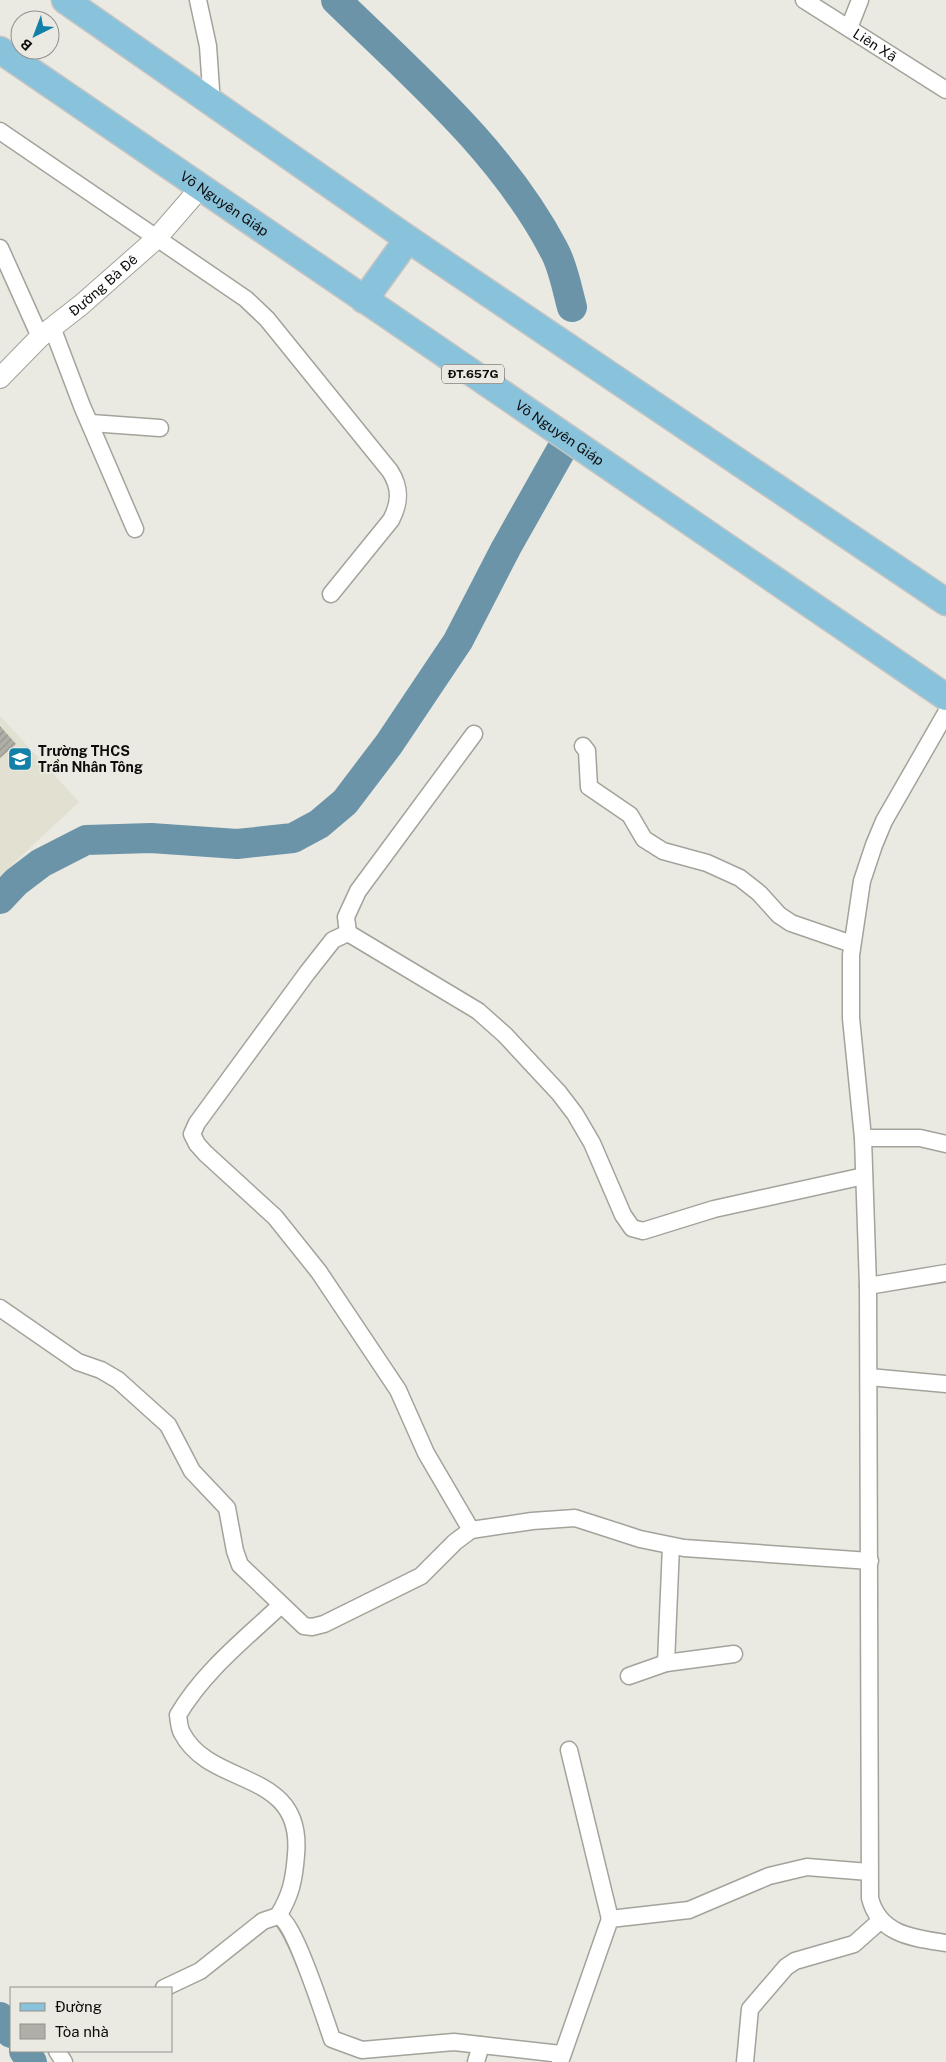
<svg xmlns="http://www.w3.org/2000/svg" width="946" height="2062" font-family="'Public Sans',sans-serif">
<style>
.built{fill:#e1e0d1}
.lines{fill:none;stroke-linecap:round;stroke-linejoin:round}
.river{stroke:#6b94a9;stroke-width:30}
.building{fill:url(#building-hatch)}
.minor-casing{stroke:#a3a39b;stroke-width:19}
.tertiary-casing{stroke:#a3a39b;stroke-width:22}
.primary-casing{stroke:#c5c5c4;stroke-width:29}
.minor{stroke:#fff;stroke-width:16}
.tertiary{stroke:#fff;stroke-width:20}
.primary{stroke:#89c2db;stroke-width:26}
.labels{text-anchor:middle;stroke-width:4;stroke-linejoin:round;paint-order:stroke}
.shield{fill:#eaeae2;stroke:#4f4f4b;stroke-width:1}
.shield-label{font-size:12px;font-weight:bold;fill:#0d0c0a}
.street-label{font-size:14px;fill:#0d0c0a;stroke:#eaeae2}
.poi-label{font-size:14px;font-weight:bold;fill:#0d0c0a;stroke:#eaeae2;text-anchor:start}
</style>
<defs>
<pattern id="building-hatch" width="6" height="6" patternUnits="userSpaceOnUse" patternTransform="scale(1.25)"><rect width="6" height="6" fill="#afafa7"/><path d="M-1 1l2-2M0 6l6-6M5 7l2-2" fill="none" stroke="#95958e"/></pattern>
</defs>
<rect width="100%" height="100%" fill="#eaeae2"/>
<path class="built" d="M0,716L79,802L0,876Z"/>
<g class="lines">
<path class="river" d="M336,0C414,76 503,152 554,250C563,266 567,289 572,307
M0,899L16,882L41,863L86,840L151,838L237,844L293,838L319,824L345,802L389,744L458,641L506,548L564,445
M0,2017L11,2033
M24,2051L32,2062"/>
</g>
<path class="building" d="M0,726L16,744L0,758Z"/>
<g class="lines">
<defs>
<g id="minor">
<path d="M198,0L208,46L212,104"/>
<path id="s1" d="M804,0L946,90"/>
<path d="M849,28L860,0"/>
<path d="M0,131L246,299L267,319L390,471C401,488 400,503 391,520L331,594"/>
<path d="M0,248L40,337"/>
<path d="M52,327L82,406L135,529"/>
<path d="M91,423L160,428"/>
<path d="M946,713L884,821L874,845L862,881L851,955V1018L863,1138L868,1286L870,1898C879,1935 914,1938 946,1943"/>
<path d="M583,746L587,751L589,787L630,815L644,839L663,851L707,863L740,878L759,893L779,915L791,923L852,944"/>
<path d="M348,933L346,917L358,891L474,734"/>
<path d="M863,1138H920L946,1144"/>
<path d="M864,1176L714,1209L643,1231L632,1228L623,1215L592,1143L575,1114L559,1093L505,1035L478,1011L348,933L333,940L307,973L197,1123L192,1134L197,1144L205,1153L275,1217L319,1272L398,1390L426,1453L471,1530L532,1521L575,1518L640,1539L684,1548L870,1561"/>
<path d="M868,1286L946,1273"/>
<path d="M0,1308L78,1362L101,1370L118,1380L168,1425L192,1471L227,1508L235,1551L240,1565L304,1626L312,1627L324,1624L421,1576L455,1542L471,1530"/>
<path d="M869,1377L946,1384"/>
<path d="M666,1663L734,1654"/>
<path d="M629,1676L666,1663L671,1546"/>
<path d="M569,1750L610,1919"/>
<path d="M278,1916C291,1895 294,1880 296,1855C304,1768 211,1789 182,1733C179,1728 179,1721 178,1715C204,1671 244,1640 281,1605"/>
<path d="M164,1988L200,1971L263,1921L278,1916C294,1921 325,2019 332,2039L362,2050L454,2042L561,2054"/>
<path d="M57,2051L64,2062"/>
<path d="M476,2062L481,2045"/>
<path d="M560,2062L610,1919L689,1910L769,1876L807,1867L869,1872"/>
<path d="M745,2062L750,2009L786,1967L795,1961L854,1944L881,1920"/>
</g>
<g id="tertiary">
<path id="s2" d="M0,378L40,337L81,305L156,239L201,187"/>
</g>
<g id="primary">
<path d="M65,0L408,239L946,602"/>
<path id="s3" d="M0,50L946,697"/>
<path d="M364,300L408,239"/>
</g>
</defs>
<use href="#minor" class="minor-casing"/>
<use href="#tertiary" class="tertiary-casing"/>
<use href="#primary" class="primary-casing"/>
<use href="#minor" class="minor"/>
<use href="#tertiary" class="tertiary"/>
<use href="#primary" class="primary"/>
</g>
<defs>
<symbol id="school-square" viewBox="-11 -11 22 22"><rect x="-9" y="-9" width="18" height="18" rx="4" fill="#1380a8" stroke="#eaeae2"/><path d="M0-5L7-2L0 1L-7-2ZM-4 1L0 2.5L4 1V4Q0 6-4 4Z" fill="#fff"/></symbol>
</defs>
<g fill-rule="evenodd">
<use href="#school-square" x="6" y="745" width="28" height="28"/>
</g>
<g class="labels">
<rect class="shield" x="442" y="364.5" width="62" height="19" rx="4"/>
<g class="shield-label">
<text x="473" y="378">ĐT.657G</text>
</g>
<g class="street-label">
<text dy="5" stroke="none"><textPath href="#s1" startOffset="84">Liên Xã</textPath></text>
<text dy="5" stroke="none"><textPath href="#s3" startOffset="272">Võ Nguyên Giáp</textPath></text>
<text dy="5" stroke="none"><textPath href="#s2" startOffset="139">Đường Bà Đê</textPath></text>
<text dy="5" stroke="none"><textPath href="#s3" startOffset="678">Võ Nguyên Giáp</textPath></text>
</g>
<g class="poi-label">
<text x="38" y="756">Trường THCS<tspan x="38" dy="16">Trần Nhân Tông</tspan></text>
</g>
</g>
<rect x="10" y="1987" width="162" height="65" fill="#eaeae2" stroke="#92918c"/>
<rect x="20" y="2003" width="25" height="8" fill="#89c2db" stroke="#92918c"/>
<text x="55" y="2012" font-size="15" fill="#0d0c0a">Đường</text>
<rect x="20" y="2024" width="25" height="15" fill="#afafa7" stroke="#92918c"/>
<text x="55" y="2037" font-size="15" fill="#0d0c0a">Tòa nhà</text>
<g transform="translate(35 35) rotate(222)"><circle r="24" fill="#eaeae2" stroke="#92918c"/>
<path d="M0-4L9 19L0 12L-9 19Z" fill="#1380a8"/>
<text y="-8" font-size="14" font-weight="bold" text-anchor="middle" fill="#0d0c0a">B</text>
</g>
</svg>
